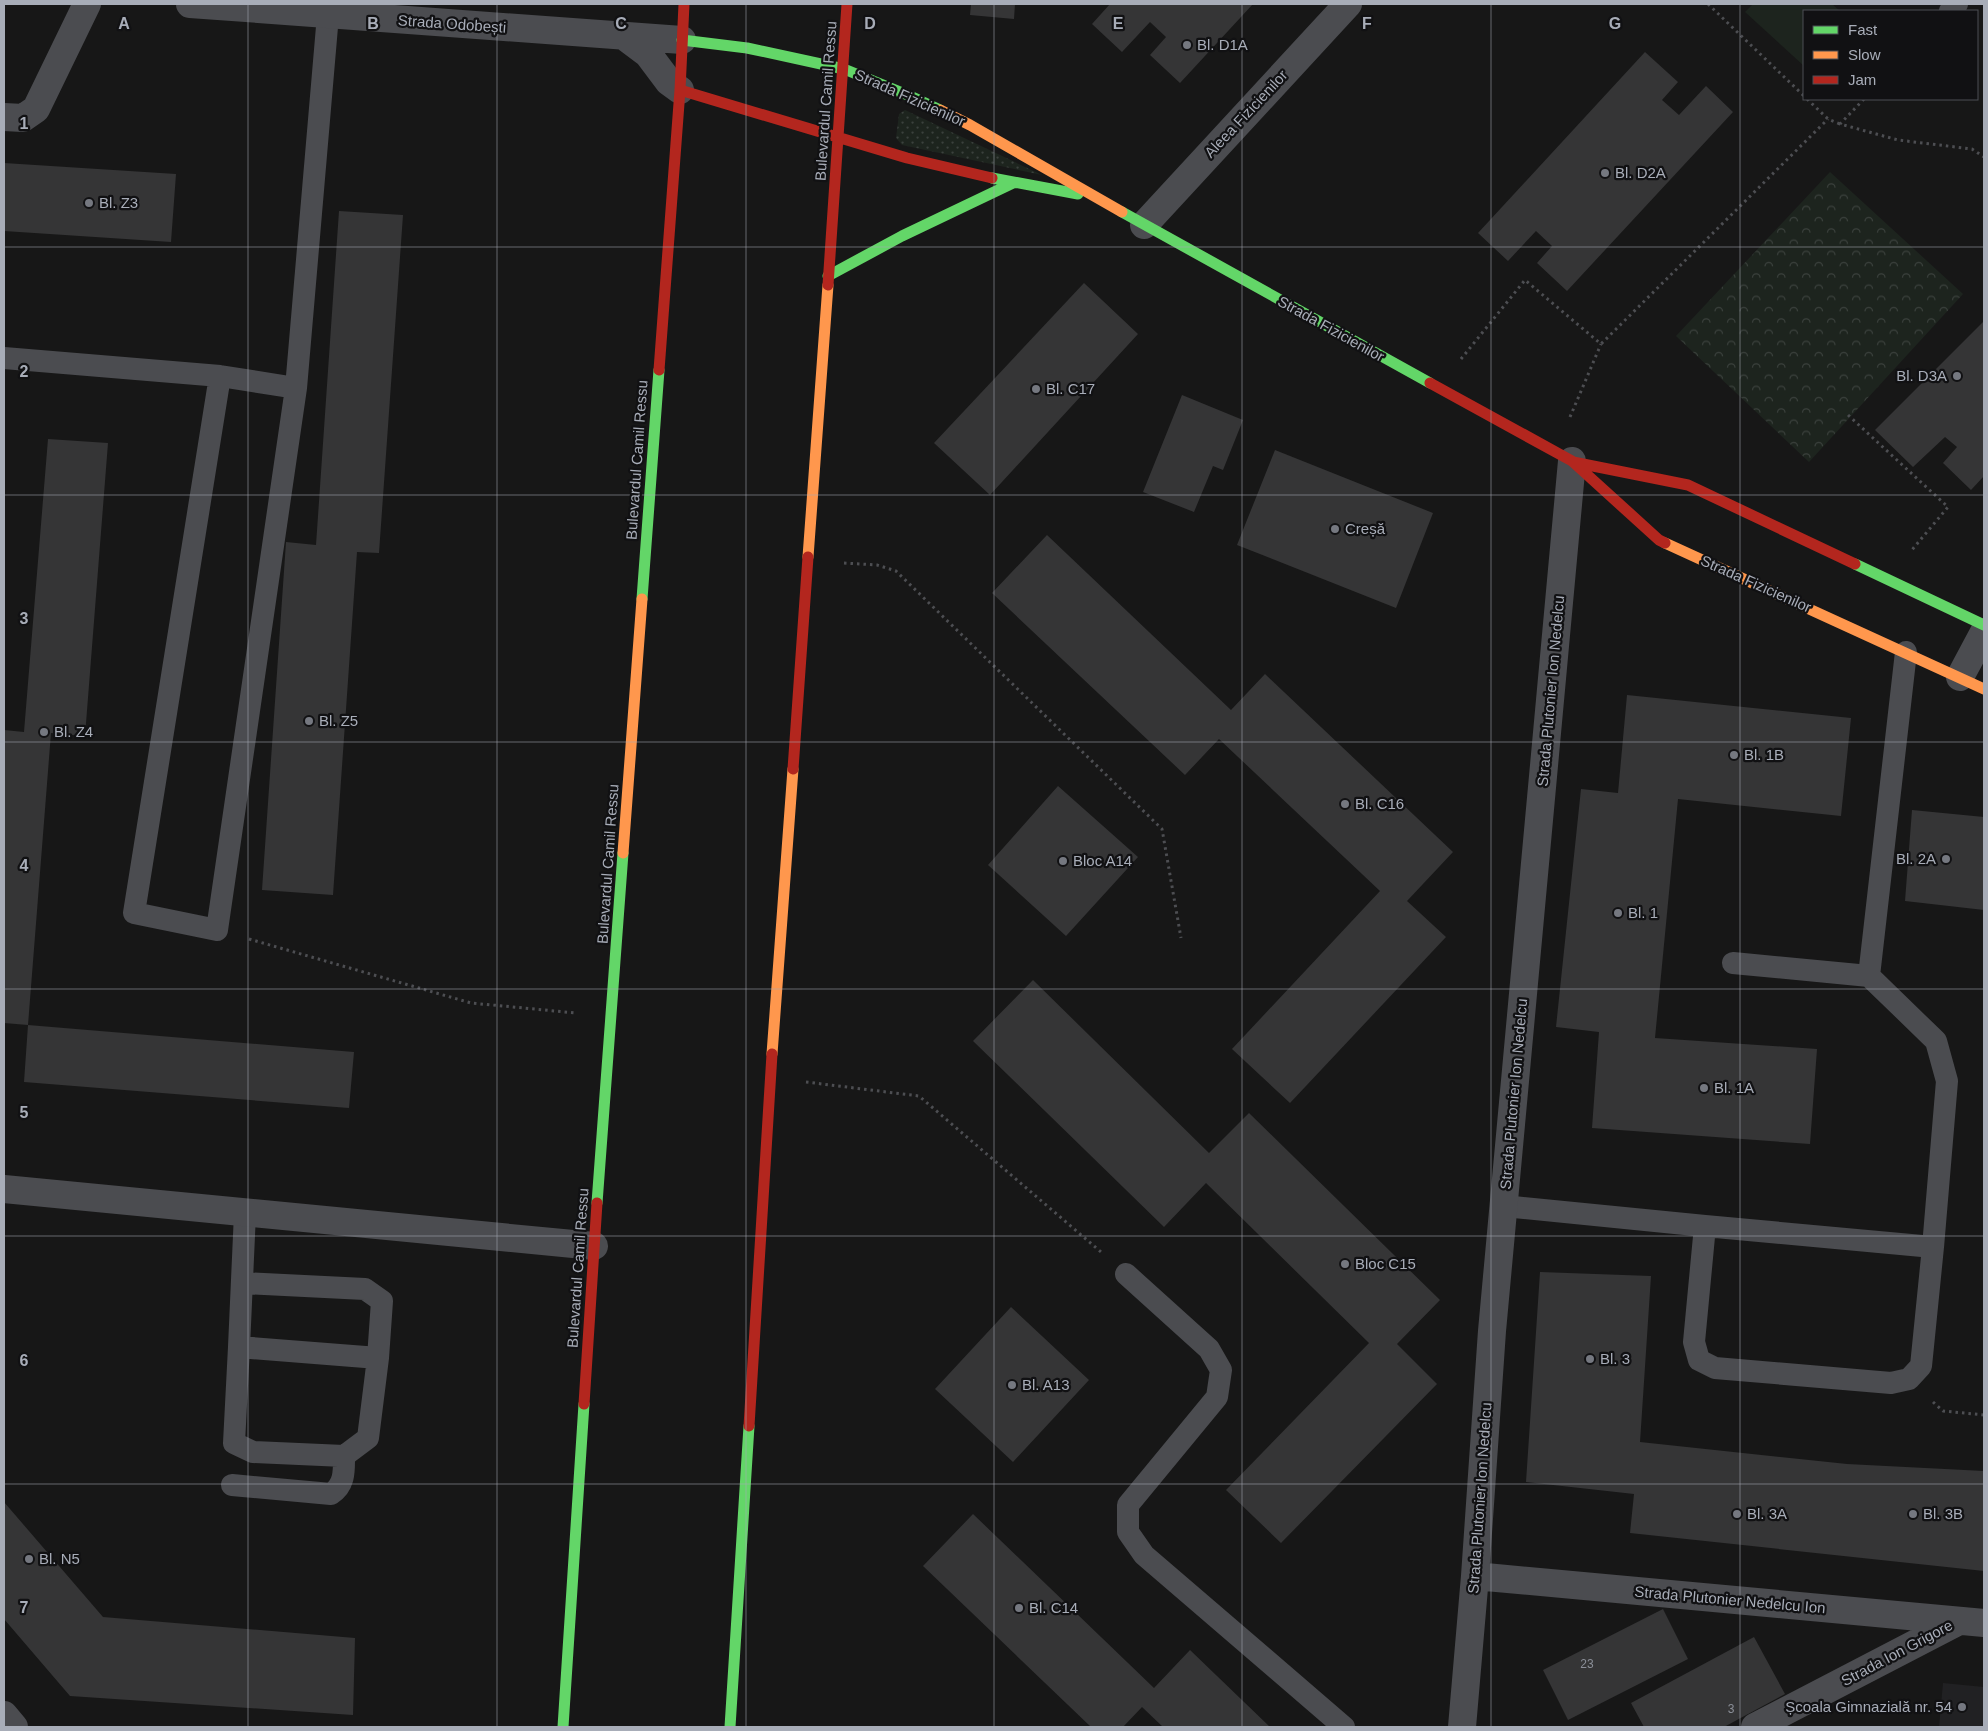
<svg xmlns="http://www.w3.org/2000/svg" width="1988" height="1731" font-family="Helvetica,sans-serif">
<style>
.built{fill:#212123}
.grass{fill:url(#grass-dots)}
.park{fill:url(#park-crowns)}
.garden{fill:#1d241e}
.building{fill:#353536}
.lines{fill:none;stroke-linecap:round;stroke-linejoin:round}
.path{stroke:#4d4e52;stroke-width:3;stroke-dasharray:2.5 4;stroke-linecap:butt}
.lane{stroke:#4b4c50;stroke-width:22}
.street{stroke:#4b4c50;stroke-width:28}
.fast{stroke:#63d668;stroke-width:11}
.slow{stroke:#ff974d;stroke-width:11}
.jam{stroke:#b3261e;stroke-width:11}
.grid{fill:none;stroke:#a8adb8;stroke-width:1;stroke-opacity:0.55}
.poi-dot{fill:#757880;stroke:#111113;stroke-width:2}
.labels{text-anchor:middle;stroke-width:4.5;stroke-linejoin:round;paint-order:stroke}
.number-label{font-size:12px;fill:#8b8f98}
.street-label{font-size:15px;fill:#a8adb8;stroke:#111113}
.poi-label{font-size:15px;fill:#a8adb8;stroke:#111113;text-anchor:start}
.grid-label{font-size:16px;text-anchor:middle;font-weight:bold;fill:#a8adb8;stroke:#111113;stroke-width:4.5;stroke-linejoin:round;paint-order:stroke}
</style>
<defs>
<pattern id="grass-dots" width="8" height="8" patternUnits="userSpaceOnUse" patternTransform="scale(1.25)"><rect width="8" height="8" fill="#1d241e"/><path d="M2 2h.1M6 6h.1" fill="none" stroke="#3b413d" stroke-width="1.8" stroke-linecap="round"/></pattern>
<pattern id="park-crowns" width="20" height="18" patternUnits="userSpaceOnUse" patternTransform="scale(1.25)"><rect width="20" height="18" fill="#1d241e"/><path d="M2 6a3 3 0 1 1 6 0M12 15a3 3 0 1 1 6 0" fill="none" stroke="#3b413d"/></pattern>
</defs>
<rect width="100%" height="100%" fill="#171717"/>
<path class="built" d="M1943,1683L1984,1687V1727H1939Z"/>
<path class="grass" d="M905,110L1042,175L902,145L896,138L899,114Z"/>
<path class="park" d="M1830,172L1963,294L1809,462L1676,336Z"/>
<path class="garden" d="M1753,4H1832L1840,11H1804V66L1745,12Z"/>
<path class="building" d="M971,4H1015L1014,19L970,15Z
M1110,4H1253L1180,83L1150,55L1166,37L1150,22L1122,52L1092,24Z
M1645,52L1678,82L1662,100L1679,115L1706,86L1733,112L1567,291L1537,263L1552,246L1536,231L1508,261L1478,233Z
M4,163L176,174L171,242L4,231Z
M339,211L403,215L379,553L357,552L333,895L262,890L286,542L316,545Z
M1084,283L1138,334L990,495L934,443Z
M1984,321V476L1971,490L1943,463L1957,447L1945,437L1913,467L1875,430Z
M1182,395L1243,420L1223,470L1213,466L1194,512L1143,492Z
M48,439L108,443L85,736L51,733L28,1025L354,1052L349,1108L24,1082L28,1025L4,1023V730L24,732Z
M1275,450L1433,513L1396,608L1237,545Z
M1047,535L1231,710L1265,674L1453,852L1407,901L1446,937L1290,1103L1232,1049L1380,891L1219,739L1185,775L992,593Z
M1627,695L1851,718L1841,816L1678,799L1655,1038L1817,1049L1810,1144L1592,1128L1599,1032L1556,1027L1581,789L1618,793Z
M1058,786L1138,857L1066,936L988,865Z
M1912,810L1984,817V910L1905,901Z
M1033,980L1209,1153L1249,1113L1440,1300L1397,1344L1437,1384L1281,1543L1226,1490L1369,1343L1206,1183L1164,1227L973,1041Z
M1540,1272L1651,1276L1640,1442L1847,1464L1984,1471V1571L1630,1533L1634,1494L1526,1482Z
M1011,1307L1089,1380L1013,1462L935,1389Z
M4,1502L103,1617L355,1638L353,1715L70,1696L4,1619Z
M973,1514L1154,1688L1190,1650L1270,1727H1163L1142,1707L1123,1727H1091L923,1566Z
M1663,1609L1688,1659L1568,1720L1543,1670Z
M1754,1637L1785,1694L1724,1727H1644L1631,1703Z"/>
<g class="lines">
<path class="path" d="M1708,4L1804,96
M1807,99L1828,119L1840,124
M1864,99L1840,124L1898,140L1972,149L1984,157
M1461,359L1525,280L1601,344L1828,119
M1848,415L1948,507L1911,551
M1570,417L1601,344
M844,563L877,565L896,571L1162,829L1181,938
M249,939L471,1003L576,1013
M806,1082L919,1096L1101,1252
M1933,1402L1943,1411L1984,1415"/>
<path class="lane" d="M1950,11L1957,4
M4,358L220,376L296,388
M220,376L134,913L217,930L296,388L328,15
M1733,963L1869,976
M1504,1206L1705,1226L1933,1247L1947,1081L1936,1041L1869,976L1906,652
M245,1213L239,1347L378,1358
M1705,1226L1694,1342L1699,1360L1715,1368L1891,1383L1909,1379L1921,1366L1933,1247
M1126,1274L1209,1349L1221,1370L1217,1397L1128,1505V1532L1144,1555L1344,1727
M239,1347L234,1443L253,1452L344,1456L368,1438L378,1358L382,1301L365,1289L242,1283
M232,1485L331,1494C345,1485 344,1471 344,1456"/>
<path class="street" d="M190,4L682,40
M624,36L648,54L669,82L680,90
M4,117L23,118L36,109L87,4
M1144,225L1348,4
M1960,677L1984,632
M4,1189L594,1246
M1475,1576L1984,1623
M4,1715L14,1727
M1462,1727L1475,1576L1492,1331L1572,461
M1755,1727L1959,1621"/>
<path class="fast" d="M682,40L747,48L844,69L910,96L940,110
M992,178L1078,194
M1122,212L1430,383
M828,276L902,236L1013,183
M1855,564L1984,625
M642,599L659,370
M597,1203L623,853
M563,1727L584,1404
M730,1727L749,1426"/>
<path class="slow" d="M940,110L970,125L1122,212
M1665,543L1984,689
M808,557L828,285
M623,853L642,599
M772,1054L793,769"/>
<path class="jam" d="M680,90L907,158L992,178
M828,285L847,4
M659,370L680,90L684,4
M1430,383L1572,461L1659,540L1665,543
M1573,462L1688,485L1855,564
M793,769L808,557
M584,1404L597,1203
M749,1426L772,1054"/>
</g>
<path class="grid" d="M248,4V1727M497,4V1727M746,4V1727M994,4V1727M1242,4V1727M1491,4V1727M1740,4V1727M4,247H1984M4,495H1984M4,742H1984M4,989H1984M4,1236H1984M4,1484H1984"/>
<g class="poi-dot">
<circle cx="1187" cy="45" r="5"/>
<circle cx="1605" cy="173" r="5"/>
<circle cx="89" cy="203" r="5"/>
<circle cx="1957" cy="376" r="5"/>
<circle cx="1036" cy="389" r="5"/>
<circle cx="1335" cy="529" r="5"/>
<circle cx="309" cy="721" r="5"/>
<circle cx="44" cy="732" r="5"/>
<circle cx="1734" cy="755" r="5"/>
<circle cx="1345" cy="804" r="5"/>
<circle cx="1946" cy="859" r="5"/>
<circle cx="1063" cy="861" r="5"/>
<circle cx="1618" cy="913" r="5"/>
<circle cx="1704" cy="1088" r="5"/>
<circle cx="1345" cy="1264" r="5"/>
<circle cx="1590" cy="1359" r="5"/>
<circle cx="1012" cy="1385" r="5"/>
<circle cx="1737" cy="1514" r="5"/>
<circle cx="1913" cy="1514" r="5"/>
<circle cx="29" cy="1559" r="5"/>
<circle cx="1019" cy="1608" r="5"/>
<circle cx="1962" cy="1707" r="5"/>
</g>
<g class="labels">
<g class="number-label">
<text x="1587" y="1668">23</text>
<text x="1731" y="1713">3</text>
</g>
<g class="street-label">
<text transform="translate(452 24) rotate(4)" y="5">Strada Odobești</text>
<text transform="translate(910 98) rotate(24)" y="5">Strada Fizicienilor</text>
<text transform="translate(826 101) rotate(-86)" y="5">Bulevardul Camil Ressu</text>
<text transform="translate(1246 114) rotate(-47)" y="5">Aleea Fizicienilor</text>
<text transform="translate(1331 329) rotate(29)" y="5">Strada Fizicienilor</text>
<text transform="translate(637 460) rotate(-86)" y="5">Bulevardul Camil Ressu</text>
<text transform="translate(1756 584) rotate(24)" y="5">Strada Fizicienilor</text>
<text transform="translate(1551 691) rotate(-85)" y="5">Strada Plutonier Ion Nedelcu</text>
<text transform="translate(608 864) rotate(-86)" y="5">Bulevardul Camil Ressu</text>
<text transform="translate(1514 1094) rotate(-85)" y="5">Strada Plutonier Ion Nedelcu</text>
<text transform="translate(578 1268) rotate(-86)" y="5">Bulevardul Camil Ressu</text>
<text transform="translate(1480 1498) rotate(-86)" y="5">Strada Plutonier Ion Nedelcu</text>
<text transform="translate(1730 1600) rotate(5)" y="5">Strada Plutonier Nedelcu Ion</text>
<text transform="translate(1897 1653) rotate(-28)" y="5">Strada Ion Grigore</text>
</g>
<g class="poi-label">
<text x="1197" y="50">Bl. D1A</text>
<text x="1615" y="178">Bl. D2A</text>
<text x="99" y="208">Bl. Z3</text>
<text x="1947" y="381" text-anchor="end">Bl. D3A</text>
<text x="1046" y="394">Bl. C17</text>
<text x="1345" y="534">Creșă</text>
<text x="319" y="726">Bl. Z5</text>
<text x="54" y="737">Bl. Z4</text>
<text x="1744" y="760">Bl. 1B</text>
<text x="1355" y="809">Bl. C16</text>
<text x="1936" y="864" text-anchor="end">Bl. 2A</text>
<text x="1073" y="866">Bloc A14</text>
<text x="1628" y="918">Bl. 1</text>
<text x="1714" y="1093">Bl. 1A</text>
<text x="1355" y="1269">Bloc C15</text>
<text x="1600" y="1364">Bl. 3</text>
<text x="1022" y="1390">Bl. A13</text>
<text x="1747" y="1519">Bl. 3A</text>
<text x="1923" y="1519">Bl. 3B</text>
<text x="39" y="1564">Bl. N5</text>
<text x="1029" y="1613">Bl. C14</text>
<text x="1952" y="1712" text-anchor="end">Școala Gimnazială nr. 54</text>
</g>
</g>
<g class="grid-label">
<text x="124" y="29">A</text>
<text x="373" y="29">B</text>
<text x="621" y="29">C</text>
<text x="870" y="29">D</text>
<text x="1118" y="29">E</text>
<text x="1367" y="29">F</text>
<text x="1615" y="29">G</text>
<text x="24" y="129">1</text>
<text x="24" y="377">2</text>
<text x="24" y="624">3</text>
<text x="24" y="871">4</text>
<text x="24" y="1118">5</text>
<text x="24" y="1366">6</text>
<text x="24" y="1613">7</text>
</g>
<rect width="1988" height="1731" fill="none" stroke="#a8adb8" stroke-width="10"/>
<rect x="1803" y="10" width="175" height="90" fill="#111113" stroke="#4d4f55"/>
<rect x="1813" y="26" width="25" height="8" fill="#63d668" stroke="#4d4f55"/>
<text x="1848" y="35" font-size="15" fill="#a8adb8">Fast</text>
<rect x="1813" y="51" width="25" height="8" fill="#ff974d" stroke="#4d4f55"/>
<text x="1848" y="60" font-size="15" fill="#a8adb8">Slow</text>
<rect x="1813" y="76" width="25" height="8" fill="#b3261e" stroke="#4d4f55"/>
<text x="1848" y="85" font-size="15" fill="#a8adb8">Jam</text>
</svg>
